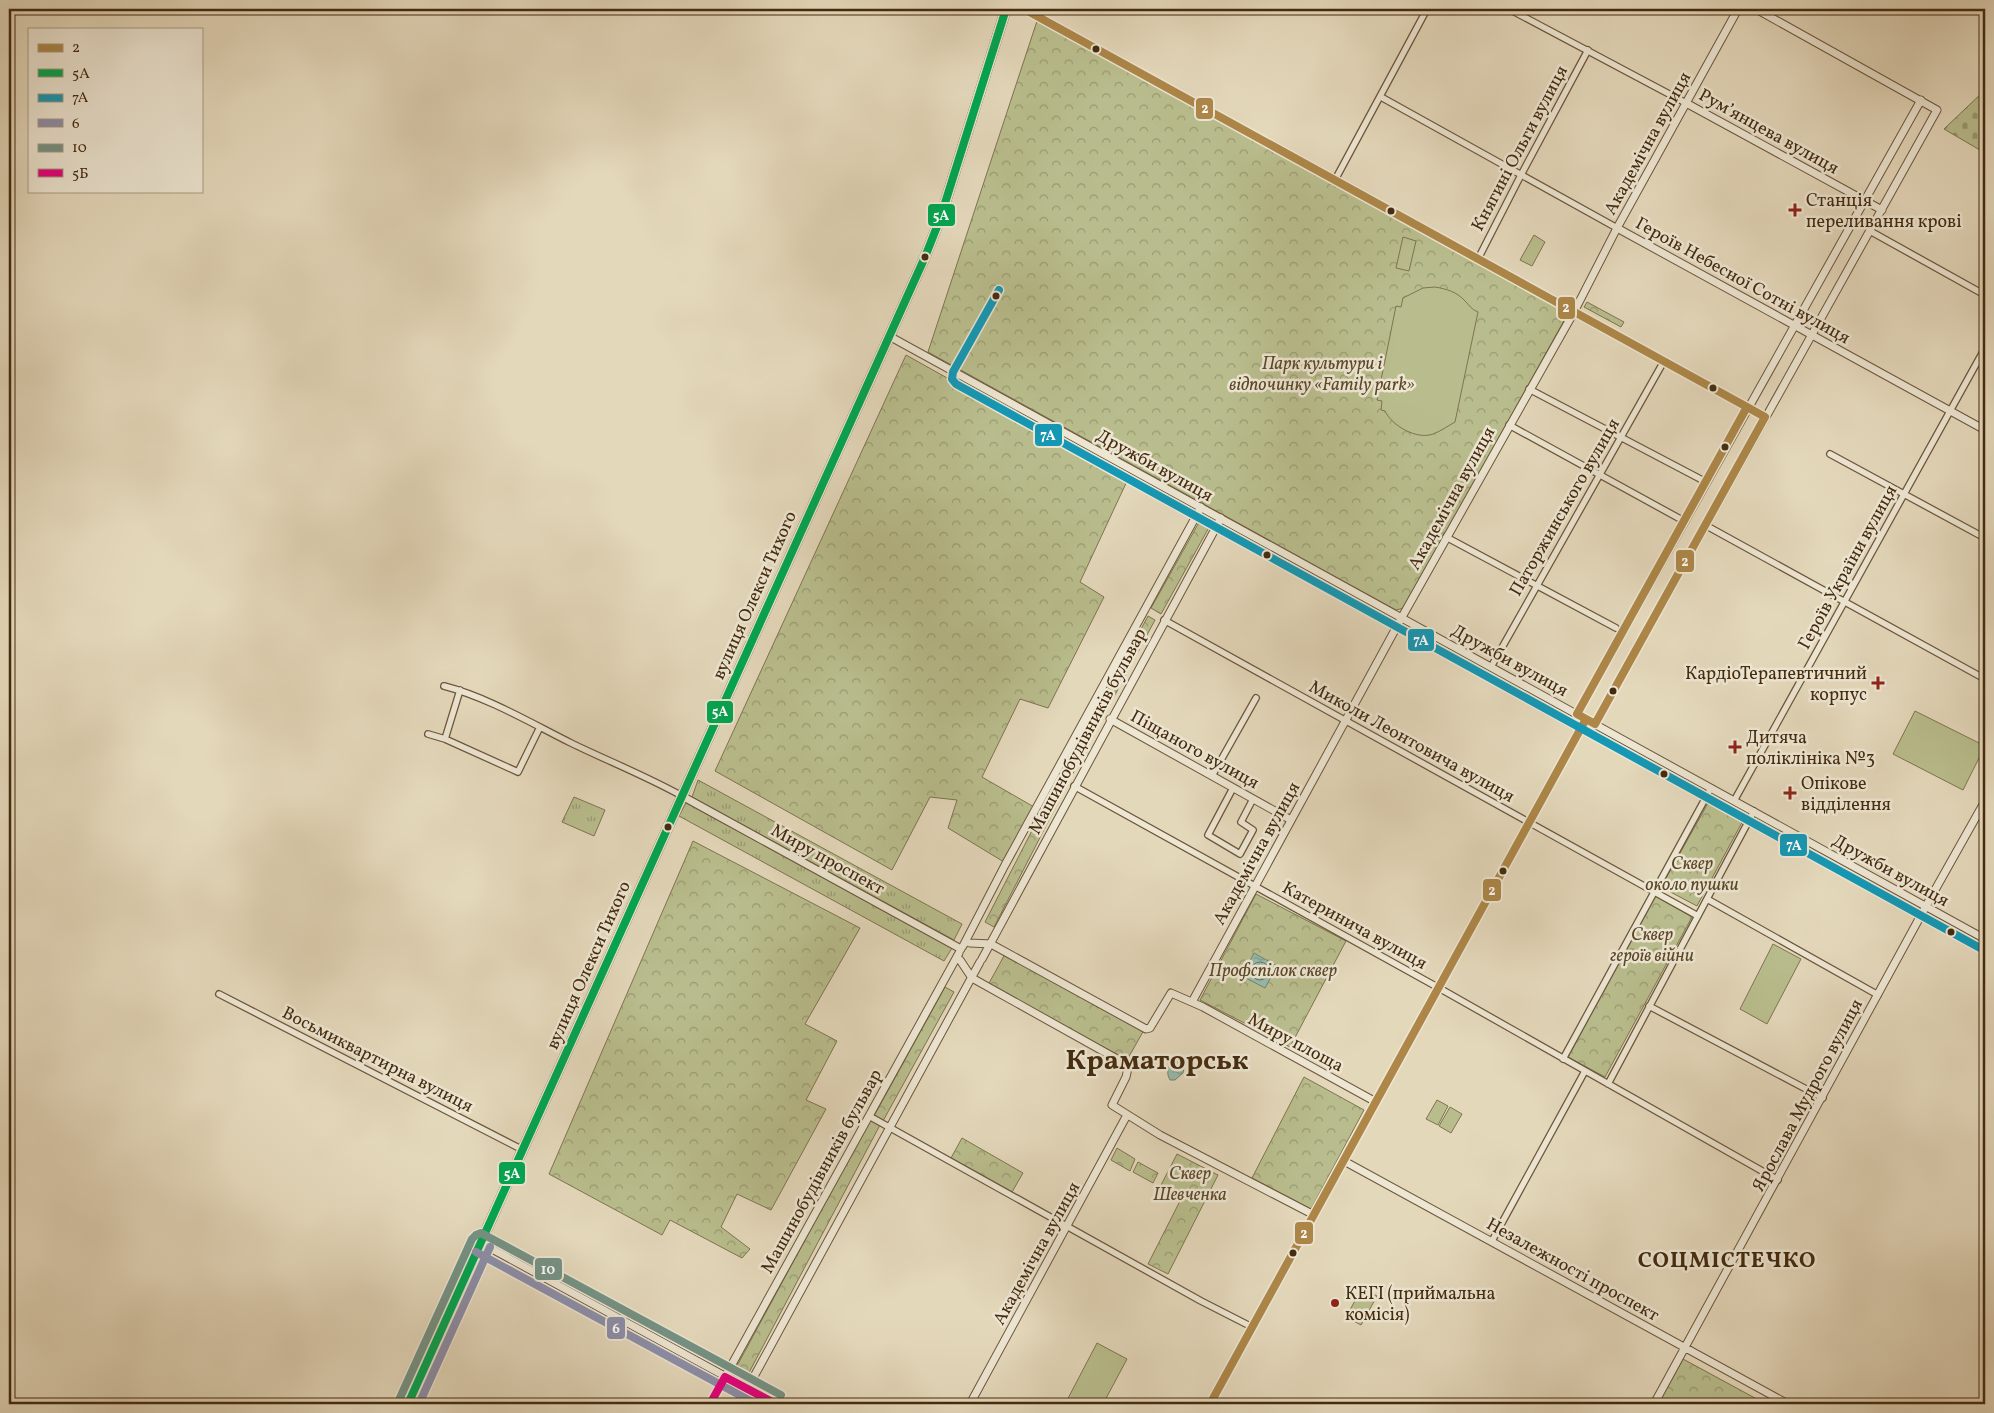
<svg xmlns="http://www.w3.org/2000/svg" width="1994" height="1413" font-family="Vollkorn,serif">
<style>
.grass{fill:url(#grass-tufts);stroke:#7e744e}
.forest{fill:url(#forest-crowns);stroke:#7e744e}
.cemetery{fill:url(#cemetery-stones);stroke:#7e744e}
.garden{fill:#b9bd8d;stroke:#7e744e}
.water{fill:url(#water-ripples);stroke:#75816d}
.lines{fill:none;stroke-linecap:round;stroke-linejoin:round}
.shore{stroke:#6d725d;stroke-width:1}
.minor-casing{stroke:#6c563a;stroke-width:8}
.tertiary-casing{stroke:#6c563a;stroke-width:9}
.primary-casing{stroke:#442b0f;stroke-width:11}
.minor{stroke:#ede6d3;stroke-width:5.5}
.tertiary{stroke:#ede6d3;stroke-width:7}
.primary{stroke:#e2bc7e;stroke-width:9}
.bus-1-casing{stroke:#ede6d3;stroke-width:11}
.bus-2-casing{stroke:#ede6d3;stroke-width:11}
.bus-3-casing{stroke:#ede6d3;stroke-width:11}
.bus-4-casing{stroke:#ede6d3;stroke-width:11}
.bus-5-casing{stroke:#ede6d3;stroke-width:11}
.bus-6-casing{stroke:#ede6d3;stroke-width:11}
.bus-1{stroke:#ad8648;stroke-width:8}
.bus-2{stroke:#00a651;stroke-width:8}
.bus-3{stroke:#1498b5;stroke-width:8}
.bus-4{stroke:#8c8faa;stroke-width:8}
.bus-5{stroke:#759386;stroke-width:8}
.bus-6{stroke:#e5007d;stroke-width:8}
.bus-dot{fill:#442b0f;stroke:#ede6d3;stroke-width:2}
.poi-dot{fill:#8f2418;stroke:#ede6d3;stroke-width:2}
.labels{text-anchor:middle;stroke-width:5;stroke-linejoin:round;paint-order:stroke}
.street-label{font-size:18px;fill:#442b0f;stroke:#ede6d3}
.poi-label{font-size:18px;fill:#442b0f;stroke:#ede6d3;text-anchor:start}
.park-label{font-size:18px;font-style:italic;fill:#5b4828;stroke:#ede6d3}
.district-label{font-size:22px;font-weight:bold;letter-spacing:1px;fill:#442b0f;stroke:#ede6d3}
.town-label{font-size:28px;font-weight:bold;fill:#442b0f;stroke:#ede6d3}
.line-badge{stroke:#ede6d3;stroke-width:2}
.badge-label{font-size:14px;text-anchor:middle;font-weight:bold;fill:#fff}
</style>
<defs>
<pattern id="grass-tufts" width="24" height="20" patternUnits="userSpaceOnUse" patternTransform="scale(1.25)"><rect width="24" height="20" fill="#b9bd8d"/><path d="M3 7l-1-3M5 7V3M7 7l1-3M15 17l-1-3M17 17v-4M19 17l1-3" fill="none" stroke="#989a72"/></pattern>
<pattern id="forest-crowns" width="20" height="18" patternUnits="userSpaceOnUse" patternTransform="scale(1.25)"><rect width="20" height="18" fill="#b9bd8d"/><path d="M2 6a3 3 0 1 1 6 0M12 15a3 3 0 1 1 6 0" fill="none" stroke="#989a72"/></pattern>
<pattern id="cemetery-stones" width="16" height="16" patternUnits="userSpaceOnUse" patternTransform="scale(1.25)"><rect width="16" height="16" fill="#b9bd8d"/><path d="M2 7V4a2 2 0 0 1 4 0v3zM10 15v-3a2 2 0 0 1 4 0v3z" fill="#989a72"/></pattern>
<pattern id="water-ripples" width="26" height="14" patternUnits="userSpaceOnUse" patternTransform="scale(1.25)"><rect width="26" height="14" fill="#96baab"/><path d="M2 4q2-2 4 0t4 0M15 11q2-2 4 0t4 0" fill="none" stroke="#7c978a"/></pattern>
</defs>
<rect width="100%" height="100%" fill="#e4d8bb"/>
<filter id="stains"><feTurbulence type="fractalNoise" baseFrequency=".004" numOctaves="4"/><feColorMatrix values="0 0 0 0 .2 0 0 0 0 .09 0 0 0 0 .02 0 0 0 .5 -.17"/></filter>
<radialGradient id="worn" r=".72"><stop offset=".6" stop-color="#630" stop-opacity="0"/><stop offset="1" stop-color="#630" stop-opacity=".3"/></radialGradient>
<path class="grass" d="M698,780L962,924L954,940L692,797Z
M574,797L605,810L594,836L562,822Z
M686,803L952,948L944,961L679,816Z"/>
<path class="forest" d="M1037,21L1565,311L1563,315L1566,317L1404,608L1396,610L928,352Z
M1587,302L1624,322L1621,327L1584,307Z
M906,355L1128,479L1080,582L1104,597L1048,708L1020,699L982,777L1034,807L1004,862L948,828L957,800L930,797L892,870L715,771Z
M1202,517L1212,522L1161,614L1151,608Z
M1148,616L1155,620L1070,779L1062,775Z
M1057,782L1066,787L994,927L985,922Z
M1712,796L1746,815L1697,906L1661,887Z
M693,841L860,928L805,1024L837,1041L806,1100L826,1109L771,1210L737,1194L721,1227L750,1249L742,1258L670,1220L662,1235L549,1174Z
M1256,894L1346,941L1290,1047L1200,1000Z
M1653,895L1692,917L1605,1077L1568,1057Z
M1005,954L1144,1030L1127,1060L988,985Z
M945,987L954,992L883,1121L874,1116Z
M1304,1077L1364,1110L1311,1209L1252,1178Z
M870,1120L880,1125L744,1382L732,1375Z
M962,1138L1023,1173L1012,1192L951,1158Z
M1117,1148L1135,1159L1130,1171L1111,1160Z
M1177,1154L1218,1175L1168,1274L1148,1264L1180,1201L1161,1185Z
M1138,1162L1158,1173L1153,1183L1133,1172Z
M1683,1359L1766,1404H1658Z"/>
<path class="cemetery" d="M1985,90V153L1944,129Z"/>
<path class="garden" d="M1534,235L1545,242L1532,266L1520,260Z
M1403,237L1416,241L1409,271L1396,268Z
M1435,287C1447,289 1457,292 1465,301C1470,306 1471,309 1478,312L1455,422C1448,426 1441,431 1433,434C1417,440 1392,426 1385,411L1381,410L1382,401L1377,400L1396,306L1401,307L1403,298L1423,288Z
M1915,711L1985,746L1963,790L1893,754Z
M1773,944L1801,959L1767,1024L1740,1009Z
M1437,1100L1448,1106L1438,1125L1426,1119Z
M1450,1107L1462,1114L1451,1133L1439,1126Z
M1362,1288L1377,1296L1361,1325L1346,1317Z
M1097,1343L1127,1359L1103,1404H1065Z"/>
<path class="water" d="M1254,953L1277,966L1265,988L1242,976Z
M1181,1058L1185,1062L1183,1073L1175,1080H1170C1164,1070 1171,1059 1181,1058Z"/>
<g class="lines">
<path class="shore" d="M1251 971a9 9 0 1 1 18 0a9 9 0 1 1-18 0Z"/>
<defs>
<path id="minor" d="M1509,9L1686,103
M1381,97L1617,228
M1335,180L1427,9
M1870,231L1985,295
M1478,259L1521,175L1588,50
M1529,389L1706,482
M1509,425L1684,521
M1830,454L1985,538
M1705,525L1985,679
M1446,537L1616,628
M1164,620L1698,916
M1491,667L1664,361
M444,686C487,697 531,723 571,743C608,761 646,776 682,796
M428,734L445,739L460,690
M445,739L518,772L540,727
M1212,776L1256,698
M1074,786L1439,988L1778,1180
M1233,788L1208,835L1240,854L1253,830L1241,822L1253,799
M1734,801L1985,348
M1707,899L1878,995
M219,994L523,1150
M1649,1006L1823,1098
M1563,1059L1711,788
M1608,1084L1754,811
M869,1116L1201,1301L1252,1327
M1492,1241L1585,1071"/>
<path id="tertiary" d="M1024,9L1765,417
M1686,103L1882,210
M1617,228L1985,430
M889,336L1985,939
M1577,714L1921,100
M1110,719L1291,820
M1595,724L1937,110L1756,9
M682,796L961,949
M970,943L991,944L1146,1029L1150,1028L1171,993L1203,1007L1376,1102
M963,946L1005,865L1201,507
M982,959L1221,518
M960,960L972,978L1126,1064L1128,1068L1126,1077L1112,1105L1160,1135L1314,1215
M1192,1002L1402,617L1574,312L1617,228L1738,9
M1344,1161L1788,1404
M481,1243L776,1404
M710,1404L959,953
M739,1404L980,962
M970,1404L1127,1115
M1210,1404L1586,719
M1654,1404L1926,906L1985,801"/>
<path id="primary" d="M408,1404L925,257L940,219L1006,9"/>
</defs>
<use href="#minor" class="minor-casing"/>
<use href="#tertiary" class="tertiary-casing"/>
<use href="#primary" class="primary-casing"/>
<use href="#minor" class="minor"/>
<use href="#tertiary" class="tertiary"/>
<use href="#primary" class="primary"/>
<defs>
<path id="bus-1" d="M1024,9L1747,407
M1747,407L1765,417L1595,724L1577,714Z
M1210,1404L1586,719"/>
<path id="bus-2" d="M408,1404L925,257L940,219L1006,9"/>
<path id="bus-3" d="M999,290L953,372L952,379L956,384L1980,948"/>
<path id="bus-4" d="M476,1252L756,1404
M419,1404L490,1247"/>
<path id="bus-5" d="M399,1400L472,1239L476,1235L481,1233L781,1395"/>
<path id="bus-6" d="M710,1404L725,1377L776,1404"/>
</defs>
<use href="#bus-1" class="bus-1-casing"/>
<use href="#bus-2" class="bus-2-casing"/>
<use href="#bus-3" class="bus-3-casing"/>
<use href="#bus-4" class="bus-4-casing"/>
<use href="#bus-5" class="bus-5-casing"/>
<use href="#bus-6" class="bus-6-casing"/>
<use href="#bus-1" class="bus-1"/>
<use href="#bus-2" class="bus-2"/>
<use href="#bus-3" class="bus-3"/>
<use href="#bus-4" class="bus-4"/>
<use href="#bus-5" class="bus-5"/>
<use href="#bus-6" class="bus-6"/>
</g>
<g class="bus-dot">
<circle cx="1096" cy="49" r="4.5"/>
<circle cx="1391" cy="211" r="4.5"/>
<circle cx="925" cy="257" r="4.5"/>
<circle cx="996" cy="296" r="4.5"/>
<circle cx="1713" cy="388" r="4.5"/>
<circle cx="1725" cy="447" r="4.5"/>
<circle cx="1267" cy="555" r="4.5"/>
<circle cx="1613" cy="691" r="4.5"/>
<circle cx="1664" cy="774" r="4.5"/>
<circle cx="668" cy="827" r="4.5"/>
<circle cx="1503" cy="871" r="4.5"/>
<circle cx="1951" cy="932" r="4.5"/>
<circle cx="1293" cy="1253" r="4.5"/>
</g>
<g class="poi-dot">
<path d="M1792.5 202.5h5v5h5v5h-5v5h-5v-5h-5v-5h5z"/>
<path d="M1875.5 675.5h5v5h5v5h-5v5h-5v-5h-5v-5h5z"/>
<path d="M1732.5 739.5h5v5h5v5h-5v5h-5v-5h-5v-5h5z"/>
<path d="M1787.5 785.5h5v5h5v5h-5v5h-5v-5h-5v-5h5z"/>
<circle cx="1335" cy="1303" r="5"/>
</g>
<g class="labels">
<g class="street-label">
<text transform="translate(1769 131) rotate(29)" y="6">Рум’янцева вулиця</text>
<text transform="translate(1647 143) rotate(-61)" y="6">Академічна вулиця</text>
<text transform="translate(1519 148) rotate(-62)" y="6">Княгині Ольги вулиця</text>
<text transform="translate(1743 280) rotate(29)" y="6">Героїв Небесної Сотні вулиця</text>
<text transform="translate(1155 465) rotate(29)" y="6">Дружби вулиця</text>
<text transform="translate(1451 498) rotate(-61)" y="6">Академічна вулиця</text>
<text transform="translate(1564 507) rotate(-60)" y="6">Паторжинського вулиця</text>
<text transform="translate(1847 567) rotate(-61)" y="6">Героїв України вулиця</text>
<text transform="translate(754 595) rotate(-66)" y="6">вулиця Олекси Тихого</text>
<text transform="translate(1510 660) rotate(29)" y="6">Дружби вулиця</text>
<text transform="translate(1087 731) rotate(-62)" y="6">Машинобудівників бульвар</text>
<text transform="translate(1412 741) rotate(29)" y="6">Миколи Леонтовича вулиця</text>
<text transform="translate(1195 749) rotate(29)" y="6">Піщаного вулиця</text>
<text transform="translate(1256 853) rotate(-61)" y="6">Академічна вулиця</text>
<text transform="translate(828 859) rotate(29)" y="6">Миру проспект</text>
<text transform="translate(1891 870) rotate(29)" y="6">Дружби вулиця</text>
<text transform="translate(1355 925) rotate(29)" y="6">Катеринича вулиця</text>
<text transform="translate(588 965) rotate(-66)" y="6">вулиця Олекси Тихого</text>
<text transform="translate(1296 1042) rotate(28)" y="6">Миру площа</text>
<text transform="translate(378 1059) rotate(27)" y="6">Восьмиквартирна вулиця</text>
<text transform="translate(1807 1095) rotate(-62)" y="6">Ярослава Мудрого вулиця</text>
<text transform="translate(821 1171) rotate(-61)" y="6">Машинобудівників бульвар</text>
<text transform="translate(1036 1253) rotate(-61)" y="6">Академічна вулиця</text>
<text transform="translate(1573 1269) rotate(29)" y="6">Незалежності проспект</text>
</g>
<g class="poi-label">
<text x="1806" y="206">Станція<tspan x="1806" dy="21">переливання крові</tspan></text>
<text x="1867" y="679" text-anchor="end">КардіоТерапевтичний<tspan x="1867" dy="21">корпус</tspan></text>
<text x="1746" y="743">Дитяча<tspan x="1746" dy="21">поліклініка №3</tspan></text>
<text x="1801" y="789">Опікове<tspan x="1801" dy="21">відділення</tspan></text>
<text x="1345" y="1299">КЕГІ (приймальна<tspan x="1345" dy="21">комісія)</tspan></text>
</g>
<g class="park-label">
<text x="1322" y="369">Парк культури і<tspan x="1322" dy="21">відпочинку «Family park»</tspan></text>
<text x="1692" y="869">Сквер<tspan x="1692" dy="21">около пушки</tspan></text>
<text x="1652" y="940">Сквер<tspan x="1652" dy="21">героїв війни</tspan></text>
<text x="1273" y="976">Профспілок сквер</text>
<text x="1190" y="1179">Сквер<tspan x="1190" dy="21">Шевченка</tspan></text>
</g>
<g class="district-label">
<text x="1727" y="1267">СОЦМІСТЕЧКО</text>
</g>
<g class="town-label">
<text x="1157" y="1069">Краматорськ</text>
</g>
</g>
<g class="line-badge">
<rect x="1195" y="97" width="19" height="23" rx="5" fill="#ad8648"/>
<rect x="927" y="203" width="29" height="24" rx="5" fill="#00a651"/>
<rect x="1557" y="296" width="19" height="24" rx="5" fill="#ad8648"/>
<rect x="1034" y="423" width="29" height="24" rx="5" fill="#1498b5"/>
<rect x="1675" y="549" width="20" height="24" rx="5" fill="#ad8648"/>
<rect x="1407" y="628" width="28" height="24" rx="5" fill="#1498b5"/>
<rect x="706" y="700" width="28" height="24" rx="5" fill="#00a651"/>
<rect x="1779" y="833" width="29" height="24" rx="5" fill="#1498b5"/>
<rect x="1482" y="878" width="20" height="24" rx="5" fill="#ad8648"/>
<rect x="498" y="1161" width="28" height="24" rx="5" fill="#00a651"/>
<rect x="1294" y="1221" width="20" height="24" rx="5" fill="#ad8648"/>
<rect x="534" y="1257" width="29" height="24" rx="5" fill="#759386"/>
<rect x="606" y="1316" width="20" height="24" rx="5" fill="#8c8faa"/>
</g>
<g class="badge-label">
<text x="1205" y="113">2</text>
<text x="941" y="220">5А</text>
<text x="1566" y="312">2</text>
<text x="1048" y="440">7А</text>
<text x="1685" y="566">2</text>
<text x="1421" y="645">7А</text>
<text x="720" y="716">5А</text>
<text x="1794" y="850">7А</text>
<text x="1492" y="895">2</text>
<text x="512" y="1178">5А</text>
<text x="1304" y="1238">2</text>
<text x="548" y="1274">10</text>
<text x="616" y="1333">6</text>
</g>
<rect width="1994" height="1413" fill="none" stroke="#e4d8bb" stroke-width="30"/>
<rect x="10" y="10" width="1974" height="1393" fill="none" stroke="#442b0f" stroke-width="2.5"/>
<rect x="15" y="15" width="1964" height="1383" fill="none" stroke="#442b0f"/>
<rect x="28" y="28" width="175" height="165" fill="#ede6d3" stroke="#a99b85"/>
<rect x="38" y="44" width="25" height="8" fill="#ad8648" stroke="#a99b85"/>
<text x="72" y="52" font-size="15" fill="#442b0f">2</text>
<rect x="38" y="69" width="25" height="8" fill="#00a651" stroke="#a99b85"/>
<text x="72" y="78" font-size="15" fill="#442b0f">5А</text>
<rect x="38" y="94" width="25" height="8" fill="#1498b5" stroke="#a99b85"/>
<text x="72" y="102" font-size="15" fill="#442b0f">7А</text>
<rect x="38" y="119" width="25" height="8" fill="#8c8faa" stroke="#a99b85"/>
<text x="72" y="128" font-size="15" fill="#442b0f">6</text>
<rect x="38" y="144" width="25" height="8" fill="#759386" stroke="#a99b85"/>
<text x="72" y="152" font-size="15" fill="#442b0f">10</text>
<rect x="38" y="169" width="25" height="8" fill="#e5007d" stroke="#a99b85"/>
<text x="72" y="178" font-size="15" fill="#442b0f">5Б</text>
<rect width="100%" height="100%" filter="url(#stains)"/>
<rect width="100%" height="100%" fill="url(#worn)"/>
</svg>
